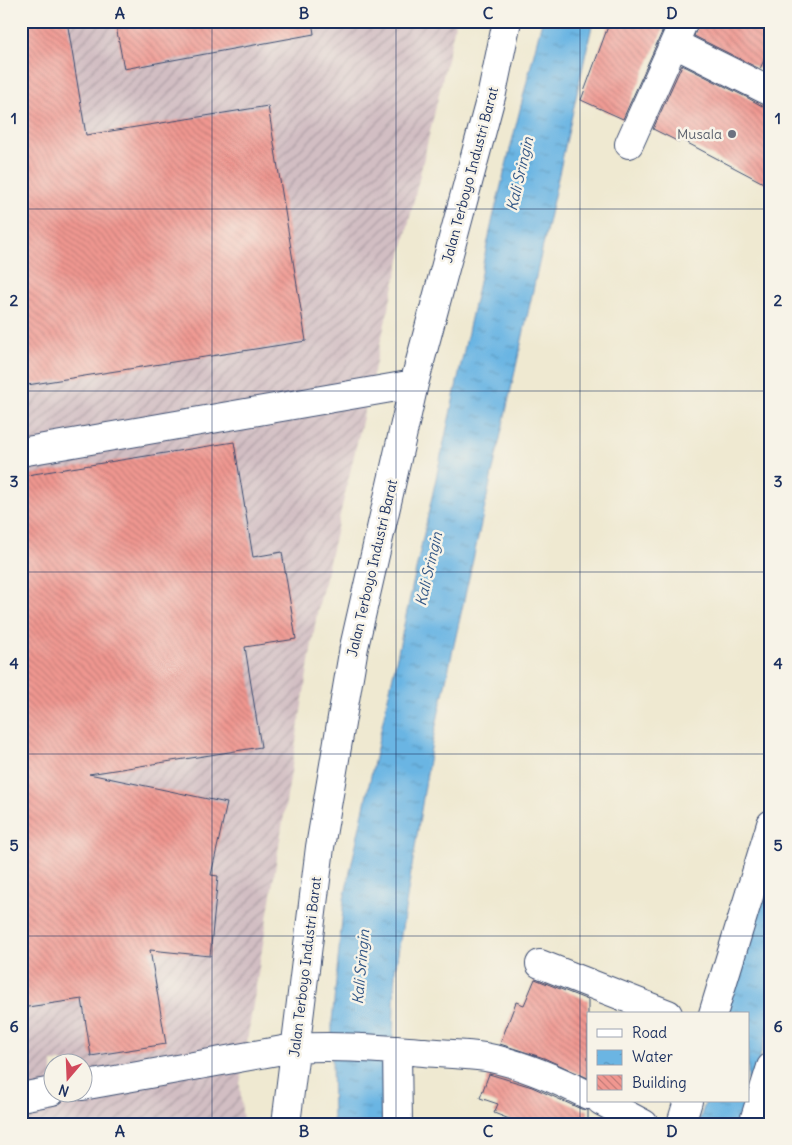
<svg xmlns="http://www.w3.org/2000/svg" width="792" height="1145" font-family="Delius,sans-serif">
<style>
.industrial{fill:url(#industrial-furrows);fill-rule:evenodd}
.water{fill:url(#water-ripples);stroke:#4372a0}
.building{fill:url(#building-back-hatch)}
.lines{fill:none;stroke-linecap:round;stroke-linejoin:round}
.minor-casing{stroke:#3b4b6f;stroke-width:30}
.minor{stroke:#fff;stroke-width:28}
.grid{fill:none;stroke:#1b2f5e;stroke-width:1;stroke-opacity:0.55}
.worship-dot{fill:#6b7280;stroke:#f7f3e8;stroke-width:2}
.labels{text-anchor:middle;stroke-width:5;stroke-linejoin:round;paint-order:stroke}
.worship-label{font-size:14px;fill:#5b616d;stroke:#f7f3e8;text-anchor:end}
.street-label{font-size:14px;fill:#1b2f5e;stroke:#f7f3e8}
.water-label{font-size:15px;font-style:italic;fill:#335786;stroke:#f7f3e8}
.neatline{fill:none;stroke:#1b2f5e;stroke-width:2}
.grid-label{font-size:16px;text-anchor:middle;font-weight:bold;fill:#1b2f5e}
</style>
<defs>
<pattern id="industrial-furrows" width="10" height="10" patternUnits="userSpaceOnUse" patternTransform="scale(1.25)"><rect width="10" height="10" fill="#d2bec3"/><path d="M-1 1l2-2M0 10L10 0M9 11l2-2" fill="none" stroke="#aa9ba2"/></pattern>
<pattern id="water-ripples" width="26" height="14" patternUnits="userSpaceOnUse" patternTransform="scale(1.25)"><rect width="26" height="14" fill="#6bb5e3"/><path d="M2 4q2-2 4 0t4 0M15 11q2-2 4 0t4 0" fill="none" stroke="#5794bb"/></pattern>
<pattern id="building-back-hatch" width="6" height="6" patternUnits="userSpaceOnUse" patternTransform="scale(1.25)"><rect width="6" height="6" fill="#f09790"/><path d="M-1 5l2 2M0 0l6 6M5-1l2 2" fill="none" stroke="#c27c79"/></pattern>
</defs>
<rect width="100%" height="100%" fill="#f7f3e8"/>
<filter id="ink" filterUnits="userSpaceOnUse"><feTurbulence type="fractalNoise" baseFrequency=".02" numOctaves="2"/><feDisplacementMap in="SourceGraphic" scale="10" xChannelSelector="R" yChannelSelector="G"/><feConvolveMatrix kernelMatrix="1 2 1 2 8 2 1 2 1" color-interpolation-filters="sRGB"/></filter>
<filter id="wash" filterUnits="userSpaceOnUse"><feTurbulence type="fractalNoise" baseFrequency=".0096" numOctaves="4" result="noise"/><feDisplacementMap in="SourceGraphic" scale="20" xChannelSelector="R" yChannelSelector="G"/><feGaussianBlur stdDeviation="1.12" result="paint"/><feColorMatrix in="noise" values="0 0 0 0 0 0 0 0 0 0 0 0 0 0 0 0 0 1.4 0 .05"/><feComposite in="paint" operator="in"/></filter>
<g filter="url(#wash)">
<rect width="100%" height="100%" fill="#efe9d1"/>
<path class="industrial" d="M21,21H456L317,613L240,1084L243,1124H21ZM52,1062H82V1092H52Z"/>
<path class="water" d="M542,21H593L431,748L395,972L393,1038H332V1022L344,899L493,218Z
M771,854V1019L748,1097V1014H725Z
M332,1055L392,1058L390,1124H333Z
M706,1101H747L741,1124H698Z"/>
<g id="blocks">
<path class="building" d="M21,21H67L86,135L268,106L306,341L21,386Z
M115,21H312L314,34L124,69Z
M610,21H667L623,119L581,100Z
M699,21H771V44L760,69L694,36Z
M682,65L748,98L771,111V187L680,139L679,142L653,129Z
M234,442L253,557L282,552L296,639L245,647L261,747L89,774L227,803L211,875L218,876L210,956L150,950L166,1044L91,1056L82,999L21,1008V476Z
M535,979L588,1000V1078L544,1058L500,1044L516,1002L524,1005Z
M489,1074L532,1087L581,1109L588,1110V1124H522L494,1113L498,1104L480,1098Z"/>
</g>
</g>
<g filter="url(#ink)">
<use href="#blocks" fill-opacity="0" stroke="#3b4b6f" stroke-width="1"/>
<g class="lines">
<defs>
<path id="minor" d="M675,44L771,92
M629,144L684,21
M21,452L414,384
M540,964L668,1014
M713,1014L771,824
M397,1050L398,1124
M82,1086L294,1048C338,1045 381,1049 424,1052C444,1054 465,1054 485,1057C520,1063 556,1079 588,1095
M21,1097L52,1091
M601,1101L644,1124
M286,1124L320,847L354,647L414,384L492,93L507,21
M681,1124L688,1101
M753,1124L771,1067"/>
</defs>
<use href="#minor" class="minor-casing"/>
<use href="#minor" class="minor"/>
</g>
</g>
<path class="grid" d="M212,21V1124M396,21V1124M580,21V1124M21,209H771M21,391H771M21,572H771M21,754H771M21,936H771"/>
<circle class="worship-dot" cx="732" cy="134" r="5"/>
<g class="labels">
<g class="worship-label">
<text x="722" y="139">Musala</text>
</g>
<g class="street-label">
<text transform="translate(470 175) rotate(-75)" y="5">Jalan Terboyo Industri Barat</text>
<text transform="translate(372 568) rotate(-77)" y="5">Jalan Terboyo Industri Barat</text>
<text transform="translate(305 967) rotate(-83)" y="5">Jalan Terboyo Industri Barat</text>
</g>
<g class="water-label">
<text transform="translate(520 174) rotate(-77)" y="5">Kali Sringin</text>
<text transform="translate(429 569) rotate(-77)" y="5">Kali Sringin</text>
<text transform="translate(361 967) rotate(-85)" y="5">Kali Sringin</text>
</g>
</g>
<rect width="792" height="1145" fill="none" stroke="#f7f3e8" stroke-width="55"/>
<rect x="587" y="1012" width="162" height="90" fill="#f7f3e8" stroke="#9fa5b1"/>
<rect x="597" y="1029" width="25" height="8" fill="#ffffff" stroke="#9fa5b1"/>
<text x="632" y="1038" font-size="15" fill="#1b2f5e">Road</text>
<rect x="597" y="1050" width="25" height="15" fill="url(#water-ripples)" stroke="#9fa5b1"/>
<text x="632" y="1062" font-size="15" fill="#1b2f5e">Water</text>
<rect x="597" y="1075" width="25" height="15" fill="url(#building-back-hatch)" stroke="#9fa5b1"/>
<text x="632" y="1088" font-size="15" fill="#1b2f5e">Building</text>
<g transform="translate(68 1078) rotate(199)"><circle r="24" fill="#f7f3e8" stroke="#9fa5b1"/>
<path d="M0-4L9 19L0 12L-9 19Z" fill="#d1495b"/>
<text y="-8" font-size="14" font-weight="bold" text-anchor="middle" fill="#1b2f5e">N</text>
</g>
<rect x="28" y="28" width="736" height="1090" class="neatline"/>
<g class="grid-label">
<text x="120" y="19">A</text>
<text x="304" y="19">B</text>
<text x="488" y="19">C</text>
<text x="672" y="19">D</text>
<text x="14" y="124">1</text>
<text x="778" y="124">1</text>
<text x="14" y="306">2</text>
<text x="778" y="306">2</text>
<text x="14" y="487">3</text>
<text x="778" y="487">3</text>
<text x="14" y="669">4</text>
<text x="778" y="669">4</text>
<text x="14" y="851">5</text>
<text x="778" y="851">5</text>
<text x="14" y="1032">6</text>
<text x="778" y="1032">6</text>
<text x="120" y="1137">A</text>
<text x="304" y="1137">B</text>
<text x="488" y="1137">C</text>
<text x="672" y="1137">D</text>
</g>
</svg>
